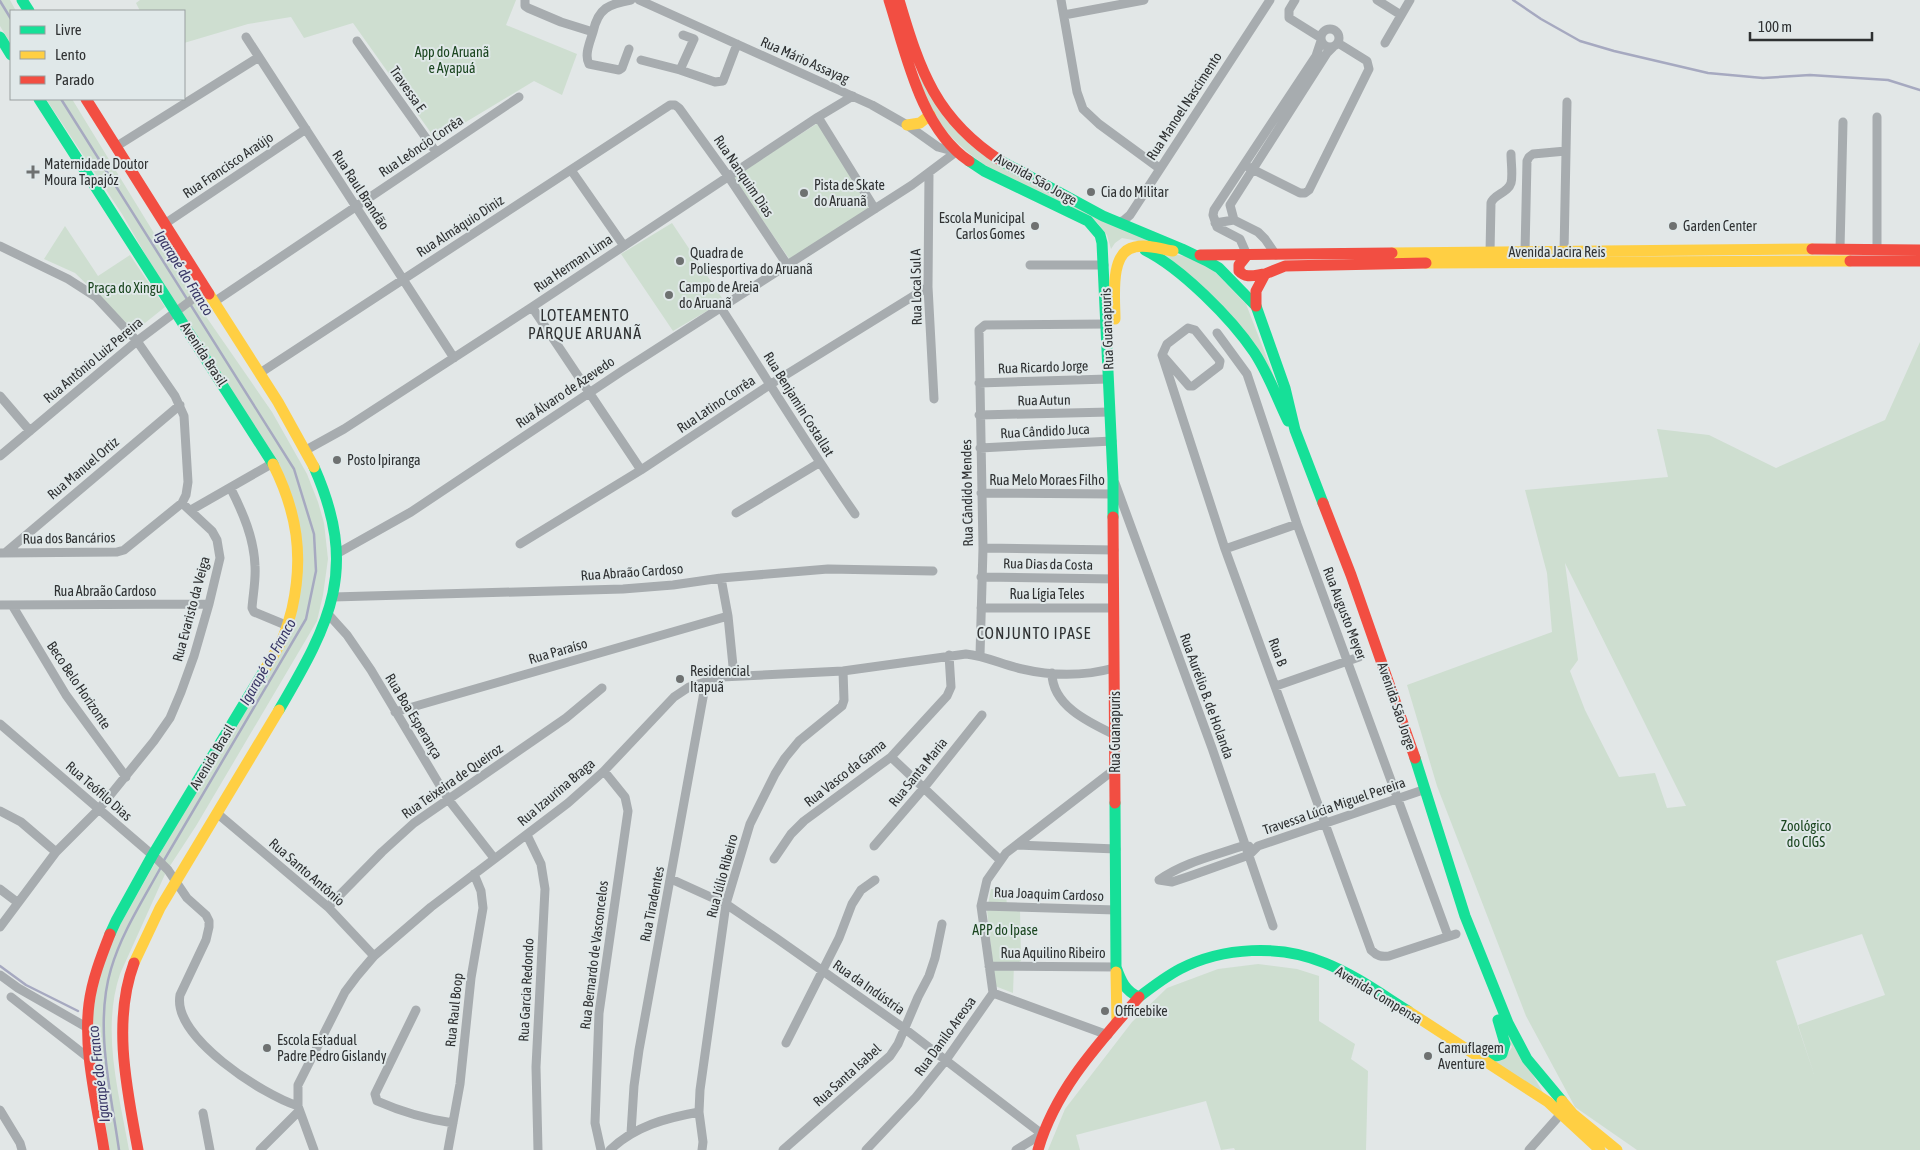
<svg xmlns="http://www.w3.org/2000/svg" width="1920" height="1150" font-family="'Asap Condensed',sans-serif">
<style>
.green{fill:#ceded0;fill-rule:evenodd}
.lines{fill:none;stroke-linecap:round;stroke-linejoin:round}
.stream{stroke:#a6a9c0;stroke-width:2.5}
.street{stroke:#a7acaf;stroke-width:9}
.fast{stroke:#16e098;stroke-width:11}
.slow{stroke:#ffcf43;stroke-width:11}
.jam{stroke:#f24e42;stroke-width:11}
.poi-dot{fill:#6e7171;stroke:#e0e8e9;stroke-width:2}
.labels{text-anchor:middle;stroke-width:4;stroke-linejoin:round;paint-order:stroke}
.park-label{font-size:14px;fill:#1a451f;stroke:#e0e8e9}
.street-label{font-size:14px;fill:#2f3132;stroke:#e0e8e9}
.poi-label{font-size:14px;fill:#2f3132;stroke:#e0e8e9;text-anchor:start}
.water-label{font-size:15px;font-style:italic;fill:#393766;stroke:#e0e8e9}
.quarter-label{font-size:16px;letter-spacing:1px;fill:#2f3132;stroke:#e0e8e9}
</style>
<rect width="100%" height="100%" fill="#e2e7e7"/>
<path class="green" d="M0,0H10L16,11H11V44L0,26Z
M140,0H516L506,25L577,54L562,95L534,81L436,140L353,23L304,38L291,17L248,24L184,43V11H140L136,3Z
M918,70L963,138L1165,246L1122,238L1115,243L1111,249L1107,235L1096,221C1034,191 958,167 926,100C921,91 920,79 918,70Z
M46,99H72L198,305L272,412L307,474L318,502L324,523L328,559L323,595L317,621L196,826L166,872L120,974C101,1031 119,1093 129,1150H109L91,1013L101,959L295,613L299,520L122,214Z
M818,123L871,208L790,260L733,177Z
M672,223L724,301L673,331L621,254Z
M65,226L98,276L130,255L165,307L135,331L75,273L44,259Z
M1151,250L1189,257L1215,272L1246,304L1284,402L1253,345Z
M1920,342V1150H1637L1575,1107L1526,1016L1437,786L1407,685L1552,632L1547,573L1525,490L1668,477L1657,429L1709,435L1776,468L1885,420ZM1565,563L1686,806H1685L1667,808L1655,773L1619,777L1585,710L1570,671L1578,660ZM1862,934L1885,995L1798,1025L1814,1074L1776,961Z
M991,889H1006L1007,909L1020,910L1021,961L1014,964L1013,993L995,986L987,910Z
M1258,964L1297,969L1319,976V1021L1355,1044L1351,1059L1368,1071L1366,1150H1235L1234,1148L1221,1150L1206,1101L1076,1135L1080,1150H1048L1065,1109L1132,1022L1167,988L1218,969Z
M1501,1019L1545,1096L1491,1060L1507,1055L1512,1047Z"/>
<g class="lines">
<path class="stream" d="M1513,0L1541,19L1580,41L1614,51L1708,73L1763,78L1810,75L1888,80L1920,90
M0,1L11,19
M61,99L294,469L314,534L316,571L306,619L163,862
M0,966L26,985L78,1011
M119,1150C111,1093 94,1025 111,969C121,934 143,900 161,867"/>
<path class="street" d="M525,0V6L528,8L561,22L593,32C598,8 609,4 631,0
M639,0L872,105L907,125L938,147L956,152
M1061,0L1077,92L1083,109L1099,124L1159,168
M1295,0L1289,10V18L1321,38
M1377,0L1401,15
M1064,15L1144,0
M1321 38a9 9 0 1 1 18 0a9 9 0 1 1-18 0Z
M593,32C590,42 584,55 589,64L619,70L622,68L629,49
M246,37L454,358
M357,41L436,152
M1385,43L1410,0
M641,60L680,70L715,82L723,81L737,44
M680,70L694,39L683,35
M818,117L875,209
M117,146L259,57
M1248,167L1300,193H1305L1309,190L1369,69L1367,61L1338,43
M571,170L624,246
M929,173L928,287L934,399
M1117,222L1123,221L1130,215L1270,0
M166,223L306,129
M1215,223L1234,220
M0,246L68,279L96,297L137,341L175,396L184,416L188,482L186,495L182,503L124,550L117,552L0,553
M1840,249L1843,122
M1877,249V117
M1525,252L1527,161L1529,157L1533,154L1566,151
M1564,252L1567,102
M1490,253L1491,203C1494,194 1508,193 1511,183C1513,175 1511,163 1511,154
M1247,255L1240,239L1217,227L1213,215L1214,210L1316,56L1321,41
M1276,255L1265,239L1258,232L1234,220L1230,205L1327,53L1333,47
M1030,265H1104
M214,302L519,97
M532,307L641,470
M721,308C766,377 808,447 855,514
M1217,333L1247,374L1297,524L1448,936
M1162,355L1189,386H1193L1219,366L1220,361L1195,330L1188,328L1167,344L1162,355L1225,549L1371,950C1377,956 1381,957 1389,956L1456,934
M260,373L670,105H675L679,108L728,176L788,266
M979,383L1108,379
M0,396L30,431
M979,415L1110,412
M980,448L1112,441
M306,450L344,429L532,307L818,117L853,96
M0,456L137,341L206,289
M1115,483L1212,748L1273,926
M231,489C243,513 254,538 255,566C256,580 253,594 252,608L254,612L288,626
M981,493L1113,494
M191,510L273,463
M736,513L819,463
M520,544L641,470L771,384L928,287
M983,548L1114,550
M1225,549L1297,524
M5,553L180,405
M338,553L411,512L622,371L912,185L956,152
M981,577L1114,579
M721,578L728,616L734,676
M333,597L623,589L673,585L721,578L828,569L933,571
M0,605L209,604
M12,605L66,695L126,777
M981,608H1114
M328,614L347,635L371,670L448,799L494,858
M980,655L983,548L979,330L985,325L1107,324
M1052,673C1052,706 1090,723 1115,735
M1276,686L1359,657
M395,712L728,616
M0,724L157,859L168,870L187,898L206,915L209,921V927L206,940L180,995C172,1037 263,1095 298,1106
M891,757L1000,860
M0,811L21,822L56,852
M218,814L328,907L374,956
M527,835L541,864L545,889L536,1067L538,1150
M1017,845L1116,849
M874,846L923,789L982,715
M774,859L791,834L804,821L891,757L947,696L951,687L949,655
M671,879L726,904L776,938L905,1029L1042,1134L1016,1150
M1159,880L1172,882L1190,876L1249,855L1258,846L1420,791
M1159,880C1184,862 1217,855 1245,845L1249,846
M0,889L17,902
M981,906L1116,910
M328,907L382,852L414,823L566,718L602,688
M0,927L56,852L99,809L154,741L170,718L181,692L194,656L209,604L220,558L217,540L212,531L182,503
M989,966L1116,967
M0,975L18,988L88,1028
M993,993L1108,1035
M11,997L90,1059
M416,1010L375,1094L377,1101C402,1112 426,1119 453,1123
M786,1043L839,938L852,904L861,890L875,880
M0,1110L20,1143L22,1150
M203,1113L210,1150
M631,1133L634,1086L639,1050L706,681
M260,1150L299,1111
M314,1150L298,1106V1085L345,992L357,976L374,956L431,907L568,803L604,771L674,697L689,687L721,677L843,671L966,654C986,656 1003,665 1022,669C1052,676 1085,676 1114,668
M448,1150L460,1084L471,978L483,908L481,891L474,874
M601,1150L595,1123L599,1013L628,811L625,797L604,771
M610,1150C635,1126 666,1118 699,1112
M702,1150L703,1142L699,1112L700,1090L726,904L750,824L775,774L785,758L799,741L842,706L844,700L843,671
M783,1150L890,1056L898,1044L918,997L929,976L935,958L942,924
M866,1150L916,1097L946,1060L993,993L981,906L987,880L1006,853L1115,769
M1529,1150L1560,1115"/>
<path class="fast" d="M22,0L29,11
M0,37L11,55
M39,99L273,464
M969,161L984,171L1088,221L1100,235L1102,243L1113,478V517
M1001,161L1103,216L1182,249L1207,261L1219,268L1256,306L1285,388L1295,430L1323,503
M1145,250C1181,268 1231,318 1254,352C1268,373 1277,398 1288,421
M279,710C331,621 359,569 314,467
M1415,758L1465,916L1508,1023L1527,1059L1562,1101
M1115,803L1116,967C1121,981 1125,991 1139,997C1152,987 1165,977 1180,969C1223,947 1280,944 1325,963C1355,975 1381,994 1408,1011
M110,934L116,921L152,856L265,669
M1477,1054C1486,1056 1494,1058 1502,1054L1505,1044L1498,1020"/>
<path class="slow" d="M907,125L920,123L930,115
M1392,253L1812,249
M1426,263L1850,261
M209,294L278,402L314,467
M1115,319C1115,299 1109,251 1135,247C1147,244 1161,249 1173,251
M265,669C271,660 276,651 281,642C286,632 289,620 292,609C304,556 297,512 273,464
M134,963L160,908L279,710
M1116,972L1117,1022
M1408,1011L1548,1102L1600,1150
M1562,1101L1573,1114L1617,1150"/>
<path class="jam" d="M889,0C906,53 920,128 969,161
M899,0C920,71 936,119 1001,161
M86,99L209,294
M1812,249L1920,250
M1200,255L1392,253
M1247,255L1239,265V271C1246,279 1255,275 1265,274
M1850,261H1920
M1256,306V291L1265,274L1285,266L1426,263
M1323,503L1351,575L1415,758
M1113,517L1115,803
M134,963C112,1022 127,1090 138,1150
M104,1150C97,1104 83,1050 89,1004C92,980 101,957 110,934
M1038,1150C1055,1090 1099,1043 1139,997"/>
</g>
<g class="poi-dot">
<path d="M30.5 164.5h5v5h5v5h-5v5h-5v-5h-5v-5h5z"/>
<circle cx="1091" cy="192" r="5"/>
<circle cx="804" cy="193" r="5"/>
<circle cx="1035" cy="226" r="5"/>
<circle cx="1673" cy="226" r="5"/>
<circle cx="680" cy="261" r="5"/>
<circle cx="669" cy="295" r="5"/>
<circle cx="337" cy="460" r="5"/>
<circle cx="680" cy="679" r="5"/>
<circle cx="1105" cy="1011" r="5"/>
<circle cx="267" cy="1048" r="5"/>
<circle cx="1428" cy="1056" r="5"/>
</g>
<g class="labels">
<g class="park-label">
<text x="452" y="57">App do Aruanã<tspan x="452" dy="16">e Ayapuá</tspan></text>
<text x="125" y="293">Praça do Xingu</text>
<text x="1806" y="831">Zoológico<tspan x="1806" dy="16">do CIGS</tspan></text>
<text x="1005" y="935">APP do Ipase</text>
</g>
<g class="street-label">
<text transform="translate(805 60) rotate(24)" y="5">Rua Mário Assayag</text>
<text transform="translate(408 89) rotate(55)" y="5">Travessa E</text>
<text transform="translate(1184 106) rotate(-57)" y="5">Rua Manoel Nascimento</text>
<text transform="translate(421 146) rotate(-34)" y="5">Rua Leôncio Corrêa</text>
<text transform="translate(228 165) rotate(-34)" y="5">Rua Francisco Araújo</text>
<text transform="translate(744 176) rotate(56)" y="5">Rua Nanquim Dias</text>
<text transform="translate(1036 179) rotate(29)" y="5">Avenida São Jorge</text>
<text transform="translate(361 190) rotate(57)" y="5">Rua Raul Brandão</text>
<text transform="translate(460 226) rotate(-33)" y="5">Rua Almáquio Diniz</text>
<text x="1557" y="257">Avenida Jacira Reis</text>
<text transform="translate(573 263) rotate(-34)" y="5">Rua Herman Lima</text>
<text transform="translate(916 287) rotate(-91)" y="5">Rua Local Sul A</text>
<text transform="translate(1107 329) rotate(-92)" y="5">Rua Guanapuris</text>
<text transform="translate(204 354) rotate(57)" y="5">Avenida Brasil</text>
<text transform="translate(93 360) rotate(-40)" y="5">Rua Antônio Luiz Pereira</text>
<text transform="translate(1043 367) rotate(-2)" y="5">Rua Ricardo Jorge</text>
<text transform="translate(565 392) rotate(-34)" y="5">Rua Álvaro de Azevedo</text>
<text transform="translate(1044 400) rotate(-1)" y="5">Rua Autun</text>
<text transform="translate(716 404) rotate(-34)" y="5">Rua Latino Corrêa</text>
<text transform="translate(799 404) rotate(58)" y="5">Rua Benjamin Costallat</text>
<text transform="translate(1045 431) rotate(-3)" y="5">Rua Cândido Juca</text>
<text transform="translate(83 468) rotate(-40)" y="5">Rua Manuel Ortiz</text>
<text x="1047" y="485">Rua Melo Moraes Filho</text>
<text transform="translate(967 493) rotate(-91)" y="5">Rua Cândido Mendes</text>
<text transform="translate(69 538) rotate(-1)" y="5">Rua dos Bancários</text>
<text transform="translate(1048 564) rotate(1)" y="5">Rua Dias da Costa</text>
<text transform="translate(632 572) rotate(-4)" y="5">Rua Abraão Cardoso</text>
<text x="105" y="596">Rua Abraão Cardoso</text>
<text x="1047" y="599">Rua Lígia Teles</text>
<text transform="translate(191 609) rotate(-75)" y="5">Rua Evaristo da Veiga</text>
<text transform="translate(1345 613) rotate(69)" y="5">Rua Augusto Meyer</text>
<text transform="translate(558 651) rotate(-16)" y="5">Rua Paraíso</text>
<text transform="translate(1278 652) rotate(70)" y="5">Rua B</text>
<text transform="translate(79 685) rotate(56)" y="5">Beco Belo Horizonte</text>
<text transform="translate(1207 696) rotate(70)" y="5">Rua Aurélio B. de Holanda</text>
<text transform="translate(1397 706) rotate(71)" y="5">Avenida São Jorge</text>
<text transform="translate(414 716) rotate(59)" y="5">Rua Boa Esperança</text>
<text transform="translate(1115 732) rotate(-90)" y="5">Rua Guanapuris</text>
<text transform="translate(212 757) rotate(-59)" y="5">Avenida Brasil</text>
<text transform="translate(918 772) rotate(-51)" y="5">Rua Santa Maria</text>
<text transform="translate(845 773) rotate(-38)" y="5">Rua Vasco da Gama</text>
<text transform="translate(452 781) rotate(-35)" y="5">Rua Teixeira de Queiroz</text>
<text transform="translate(99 791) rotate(41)" y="5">Rua Teófilo Dias</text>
<text transform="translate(556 792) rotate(-40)" y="5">Rua Izaurina Braga</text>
<text transform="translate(1334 806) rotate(-19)" y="5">Travessa Lúcia Miguel Pereira</text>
<text transform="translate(307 872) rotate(41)" y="5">Rua Santo Antônio</text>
<text transform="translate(722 876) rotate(-75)" y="5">Rua Júlio Ribeiro</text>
<text transform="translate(1049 894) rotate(2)" y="5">Rua Joaquim Cardoso</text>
<text transform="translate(652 904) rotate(-79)" y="5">Rua Tiradentes</text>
<text x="1053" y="958">Rua Aquilino Ribeiro</text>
<text transform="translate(594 955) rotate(-83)" y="5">Rua Bernardo de Vasconcelos</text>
<text transform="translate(869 987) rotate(35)" y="5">Rua da Indústria</text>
<text transform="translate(526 990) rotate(-87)" y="5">Rua Garcia Redondo</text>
<text transform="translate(1379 995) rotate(31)" y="5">Avenida Compensa</text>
<text transform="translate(454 1010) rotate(-84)" y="5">Rua Raul Boop</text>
<text transform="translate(945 1036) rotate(-54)" y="5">Rua Danilo Areosa</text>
<text transform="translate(847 1075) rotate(-42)" y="5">Rua Santa Isabel</text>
</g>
<g class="poi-label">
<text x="44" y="169">Maternidade Doutor<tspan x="44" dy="16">Moura Tapajóz</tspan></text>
<text x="814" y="190">Pista de Skate<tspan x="814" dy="16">do Aruanã</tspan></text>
<text x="1101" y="197">Cia do Militar</text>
<text x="1025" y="223" text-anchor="end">Escola Municipal<tspan x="1025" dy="16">Carlos Gomes</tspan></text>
<text x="1683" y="231">Garden Center</text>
<text x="690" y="258">Quadra de<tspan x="690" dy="16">Poliesportiva do Aruanã</tspan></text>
<text x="679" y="292">Campo de Areia<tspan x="679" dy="16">do Aruanã</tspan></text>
<text x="347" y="465">Posto Ipiranga</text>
<text x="690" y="676">Residencial<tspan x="690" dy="16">Itapuã</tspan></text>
<text x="1115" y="1016">Officebike</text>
<text x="277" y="1045">Escola Estadual<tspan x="277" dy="16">Padre Pedro Gislandy</tspan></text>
<text x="1438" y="1053">Camuflagem<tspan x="1438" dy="16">Aventure</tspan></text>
</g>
<g class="water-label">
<text transform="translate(184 273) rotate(58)" y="5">Igarapé do Franco</text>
<text transform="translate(268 662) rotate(-60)" y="5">Igarapé do Franco</text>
<text transform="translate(99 1074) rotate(-97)" y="5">Igarapé do Franco</text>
</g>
<g class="quarter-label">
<text x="585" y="321">LOTEAMENTO<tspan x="585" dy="18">PARQUE ARUANÃ</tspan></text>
<text x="1034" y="639">CONJUNTO IPASE</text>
</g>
</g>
<rect x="10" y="10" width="175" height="90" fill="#e0e8e9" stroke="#999fa0"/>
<rect x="20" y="26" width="25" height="8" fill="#16e098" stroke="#999fa0"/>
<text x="55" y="35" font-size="15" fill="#2f3132">Livre</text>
<rect x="20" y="51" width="25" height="8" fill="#ffcf43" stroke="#999fa0"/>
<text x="55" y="60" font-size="15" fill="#2f3132">Lento</text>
<rect x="20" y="76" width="25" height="8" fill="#f24e42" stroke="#999fa0"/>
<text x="55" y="85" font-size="15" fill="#2f3132">Parado</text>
<path d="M1750 32v8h122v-8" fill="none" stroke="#2f3132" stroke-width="2.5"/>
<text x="1758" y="32" font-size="15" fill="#2f3132" stroke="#e0e8e9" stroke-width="4" paint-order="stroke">100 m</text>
</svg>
